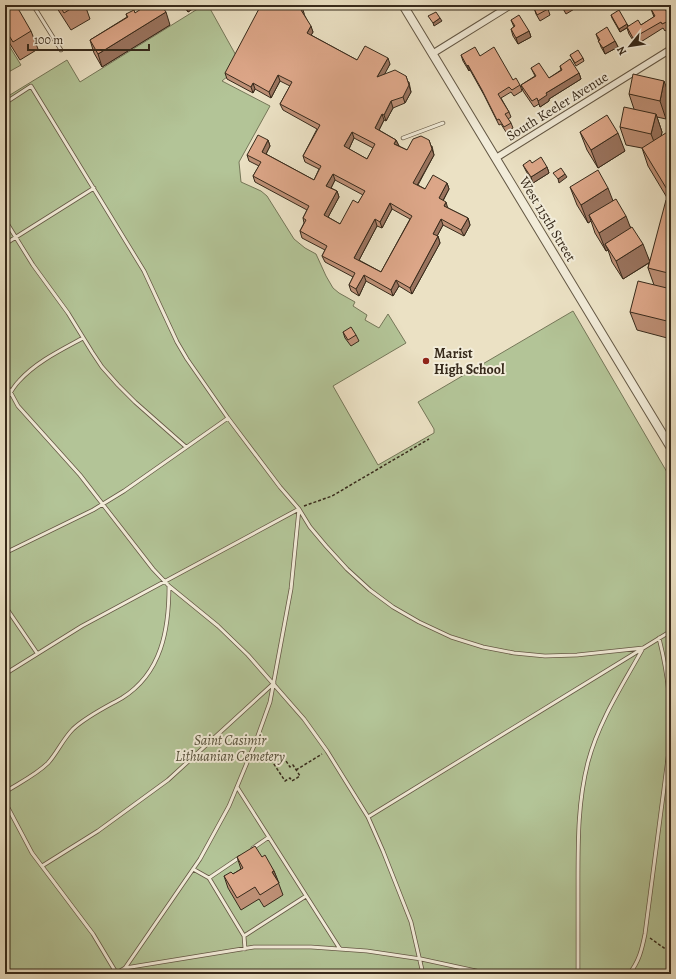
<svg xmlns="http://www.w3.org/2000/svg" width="676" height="979" font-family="Alegreya,serif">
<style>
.green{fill:#b3c497;stroke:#757759}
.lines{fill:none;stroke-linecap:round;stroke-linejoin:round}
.service-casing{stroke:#645845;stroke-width:4.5}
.minor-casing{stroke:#645845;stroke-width:8}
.tertiary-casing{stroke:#645845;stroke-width:10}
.path{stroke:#372a1b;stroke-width:1.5;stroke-dasharray:3 2;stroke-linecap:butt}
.service{stroke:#f2ecd9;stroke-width:3}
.minor{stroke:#f2ecd9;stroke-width:6}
.tertiary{stroke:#f2ecd9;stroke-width:8}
.wall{fill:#bd8f75;stroke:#372a1b;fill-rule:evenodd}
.shaded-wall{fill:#9a745f;stroke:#372a1b}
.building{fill:#dca688;stroke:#372a1b;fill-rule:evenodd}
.poi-dot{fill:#8f2418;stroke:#f2ecd9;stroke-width:1.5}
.labels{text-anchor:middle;stroke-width:4;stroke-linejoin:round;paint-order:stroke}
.street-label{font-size:14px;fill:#372a1b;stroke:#f2ecd9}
.poi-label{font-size:14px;font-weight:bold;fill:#372a1b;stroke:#f2ecd9;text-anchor:start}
.park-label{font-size:14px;font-style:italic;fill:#56503a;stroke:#f2ecd9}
</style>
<rect width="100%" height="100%" fill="#ebe1c4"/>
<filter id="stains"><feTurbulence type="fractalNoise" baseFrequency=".005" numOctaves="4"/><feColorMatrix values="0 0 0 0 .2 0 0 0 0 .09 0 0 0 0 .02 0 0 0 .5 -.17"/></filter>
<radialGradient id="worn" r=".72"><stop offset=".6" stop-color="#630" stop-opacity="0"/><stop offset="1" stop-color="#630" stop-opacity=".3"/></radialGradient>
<path class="green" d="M204,5H208L238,59L228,76L222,81L270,106L239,162L241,182L261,191L267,196L294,239L305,248L316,254L326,276L333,288L339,293L355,302L353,306L367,315L365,320L379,328L388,314L406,343L333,386L378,465L434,433V429L418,402L573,311L671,479V974H5V98L67,60L80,82Z
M5,39L21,65L5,74Z"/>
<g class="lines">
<defs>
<path id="service" d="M33,5L61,50
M5,103L31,86L144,271L177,342L187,359L228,418L280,487L299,509L310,527L326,546L347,569L370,590L393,607L419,622L451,637L483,647L514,653L545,656L577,655L643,648
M403,138L443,123
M5,220L33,265L68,313L92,352L102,367L118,385L135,402L186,447
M5,244L94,188
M5,382L18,406L80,475L153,569L169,586L218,626L248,655L304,719L327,751L368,817L383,851L411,922L423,974
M5,402C9,395 13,387 19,381C36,362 61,350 83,338
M5,553L93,510L124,491L228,418
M5,606L37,653
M5,674L82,626L299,509
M237,787L340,949
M5,792C19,783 36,775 48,763C57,753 63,739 73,729C87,716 106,707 122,698C162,673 169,629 169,586
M5,802L32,853L93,934L117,974
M368,817L671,631
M253,848L269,837
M42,866L98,831L168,780L274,683
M193,869L209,878L244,936L245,949
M209,878L240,857
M244,936L306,896
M125,968L200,859L229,806L256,741L270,702L291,589L299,509
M115,974L125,968L254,947H311L367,951L421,959L490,974
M578,974C578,943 578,911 578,880C578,839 578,801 588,762C599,721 622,686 642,650
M629,974C639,962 642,949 645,934L669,750C672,709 669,678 659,638"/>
<path id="minor" d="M432,54L511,5
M496,158L671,49"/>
<path id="tertiary" d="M403,5L671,448"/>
</defs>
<use href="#service" class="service-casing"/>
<use href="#minor" class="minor-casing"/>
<use href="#tertiary" class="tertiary-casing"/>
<path class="path" d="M304,506L332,496L429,439
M258,753L270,758L285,781L290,778L292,781L300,776L293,765L290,767L282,755L272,761
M296,770L322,754
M650,938L671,953"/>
<use href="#service" class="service"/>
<use href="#minor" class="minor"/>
<use href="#tertiary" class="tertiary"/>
</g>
<path class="wall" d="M5,5L31,31L38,49L20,60L5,36Z
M55,5H85L90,19L71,30Z
M183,5H196L197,6L188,12Z
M561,5H575L576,8L566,14Z
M653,5H663L671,20V27L665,31L663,28L636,45L629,34L627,28L620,32L612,18L611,15L627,24L628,26L641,25L654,17L651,9L654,8Z
M534,8L548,9L550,15L540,21L536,14Z
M135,13L170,25L102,67L94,53L90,40L127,17L126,14Z
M304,13V14L313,32L311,35L357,60L390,64L384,74L409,82L411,92L405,103L393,108L386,121L384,120L379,130L396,140L399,146L407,150L432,146L434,155L418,185L425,189L447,183L449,189L443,201L448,208L468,218L470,225L464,236L443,225L437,236H438L440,243L412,294L399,286L393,296L366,281L359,296L351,291L349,285L353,277L325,262L322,256L325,250L302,238L300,231L304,223L303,218L307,210L255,182L253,176L259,166L249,161L247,155L268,140L270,146L266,154L314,180L319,169L305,162L303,156L317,129L283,110L280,104L290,86L280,81L271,98L255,89L253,93L227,79L225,73ZM354,138L373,148L367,159L349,149ZM335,180L363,195L358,203L340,224L328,217L339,197L337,191L331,188ZM392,209L410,219L381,272L359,260L377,226L382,228Z
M511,20L529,31L531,37L518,44L513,36L511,29L514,27Z
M596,34L615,41L618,47L605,54L601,47Z
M461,55L480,56L520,85L522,91L514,96L511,92L501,98L509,112L511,117L508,119L511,123L513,128L506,132L501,124L499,125L484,95L470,70L469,71L463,61Z
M570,55L583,58L584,61L576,66Z
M560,66L579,73L581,79L549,99V101L540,107L539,104L534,107L523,91L521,85L535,76L531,68L549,78L561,70Z
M629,94L671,99L666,119L657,117L662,132L661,136L671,135V339L637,330L630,312L654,285L648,268L649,263L623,279L612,262L608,250L606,251L595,233L591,221L588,223L577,205L570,187L613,200L631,228L650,261L669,201L648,166L642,148L626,145L620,127L634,109Z
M580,132L625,151L598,168L587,150Z
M532,163L547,167L549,173L533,183L526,171L523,165Z
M343,332L356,335L359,341L351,346L345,338Z
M237,857H262L274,871L283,895L264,907L259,899L241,910L228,888L224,876L233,874L241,869Z"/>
<path class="shaded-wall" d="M187,5H196L197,6L188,12L185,6Z
M302,7L304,13L303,16L301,10Z
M166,12L170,25L102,67L98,54Z
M440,18L442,21L434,26L433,23Z
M627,24L628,27L620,32L619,29Z
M311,26L313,32L309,39L307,33Z
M529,31L531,37L518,44L516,38Z
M615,41L618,47L605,54L603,48Z
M388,58L390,64L380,83L377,77Z
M468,65L470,70L469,71L467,66Z
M579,73L581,79L549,99V101L540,107L538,101L546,93Z
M278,75L280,81L271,98L269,92Z
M406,76L411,92L405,103L403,97Z
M664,81L671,99L666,119L660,101Z
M253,83L255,89L253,93L251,87Z
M391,101L393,108L386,121L384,115Z
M382,114L384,120L377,134L375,128Z
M656,114L662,132L658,152L651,134Z
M352,132L354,138L347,153L344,146Z
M618,133L625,151L598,168L591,150Z
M268,140L270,146L264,158L262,152Z
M396,140L399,146L394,144Z
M429,140L434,155L415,189L413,183Z
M547,167L549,173L533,183L531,177Z
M333,174L335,180L329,192L326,186Z
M565,174L567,177L559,183L558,179Z
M447,183L449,189L441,204L439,198Z
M608,188L615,206L589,215L591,221L588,223L581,205Z
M671,189V201L668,191Z
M337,191L339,197L326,221L324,215Z
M446,202L448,209L444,206Z
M390,203L392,209L382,228L380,222Z
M626,216L633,234L605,244L608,250L606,251L599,233Z
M468,218L470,225L464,236L461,230Z
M375,219L377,226L357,264L354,258Z
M441,219L443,225L435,240L433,234Z
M438,236L440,243L412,294L410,288Z
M643,244L650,262L623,279L616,261Z
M671,261V281L668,273Z
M364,275L366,281L359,296L356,289Z
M396,280L399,286L393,296L391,290Z
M274,871L279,883L272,872Z"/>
<path class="building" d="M5,5H16L31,31L13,42L5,29Z
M59,5H77L64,13Z
M147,5H161L166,12L98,54L90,40L128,17L126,14L134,10L135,13Z
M261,5H299L302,7L301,10L311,26L307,33L357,60L365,46L388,58L377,77L395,70L406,76L409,85L403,97L391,101L384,115L382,114L375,128L396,140L394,144L407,150L413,139L421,136L429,140L432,149L413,183L425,189L433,175L447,183L439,198L446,202L444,206L468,218L461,230L441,219L433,234L438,236L410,288L396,280L391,290L364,275L356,289L349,285L355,273L322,256L327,246L300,231L306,220L303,218L309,206L253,176L261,162L247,155L258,135L268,140L262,152L314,180L321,166L303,156L320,125L280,104L292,82L278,75L269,92L253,83L251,87L225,73ZM352,132L375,144L367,159L344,146ZM333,174L365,191L358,203L353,200L340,224L324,215L337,191L326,186ZM390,203L412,216L381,272L354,258L375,219L380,222Z
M539,5H546L548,9L537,15L534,8Z
M562,5H568L564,8Z
M654,5H663L671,20L662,24L661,22L633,38L627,27L638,20L641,25L655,16L651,9L655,7Z
M619,10L627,24L619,29L611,15Z
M436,12L440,18L433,23L428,16Z
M519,15L529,31L516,38L511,29L515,26L511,20Z
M607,27L615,41L603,48L598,41L600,40L596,34Z
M475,47L480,56L494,47L513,80L516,78L520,85L512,90L509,87L498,94L509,112L505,114L511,123L504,127L499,119L497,120L482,90L468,65L467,66L461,55Z
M578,50L583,58L575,63L570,55Z
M570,59L579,73L546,93L547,95L538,101L537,98L532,101L521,85L536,76L531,68L539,63L549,78L562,70L560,66Z
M633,74L664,81L660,101L629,94Z
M624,107L656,114L651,134L620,127Z
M607,115L618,133L591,150L580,132Z
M669,131L671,135V189L668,191L642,148Z
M541,157L547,167L531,177L523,165L530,160L532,163Z
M561,168L565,174L558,179L553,173Z
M598,170L608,188L581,205L570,187Z
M616,199L626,216L599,233L589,215Z
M666,200L671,202V261L668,273L648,268Z
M632,227L643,244L616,261L605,244Z
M638,281L671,289V322L630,312Z
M351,327L356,335L348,340L343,332Z
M255,846L262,857L265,855L274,871L272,872L279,883L260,895L255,887L237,898L224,876L231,872L233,874L243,868L237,857Z"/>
<circle class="poi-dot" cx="426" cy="361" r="4"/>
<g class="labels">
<g class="street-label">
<text transform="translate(557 106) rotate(-32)" y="5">South Keeler Avenue</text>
<text transform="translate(548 219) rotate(59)" y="5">West 115th Street</text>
</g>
<g class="poi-label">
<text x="434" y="358">Marist<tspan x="434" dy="16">High School</tspan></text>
</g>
<g class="park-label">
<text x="230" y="745">Saint Casimir<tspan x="230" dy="16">Lithuanian Cemetery</tspan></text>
</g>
</g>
<rect width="676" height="979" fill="none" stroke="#ebe1c4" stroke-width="20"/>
<rect x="6" y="6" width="664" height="967" fill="none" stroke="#372a1b" stroke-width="2"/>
<rect x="10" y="10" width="656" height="959" fill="none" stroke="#372a1b"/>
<g transform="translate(630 46) rotate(240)" stroke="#f2ecd9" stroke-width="3" paint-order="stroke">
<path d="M0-3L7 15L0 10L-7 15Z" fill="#372a1b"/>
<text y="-6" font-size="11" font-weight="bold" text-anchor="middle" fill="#372a1b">N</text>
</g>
<path d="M28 44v6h121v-6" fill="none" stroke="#372a1b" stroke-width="2"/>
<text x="34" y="44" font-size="12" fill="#372a1b" stroke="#f2ecd9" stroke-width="3" paint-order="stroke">100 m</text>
<rect width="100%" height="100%" filter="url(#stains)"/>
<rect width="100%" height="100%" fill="url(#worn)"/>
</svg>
